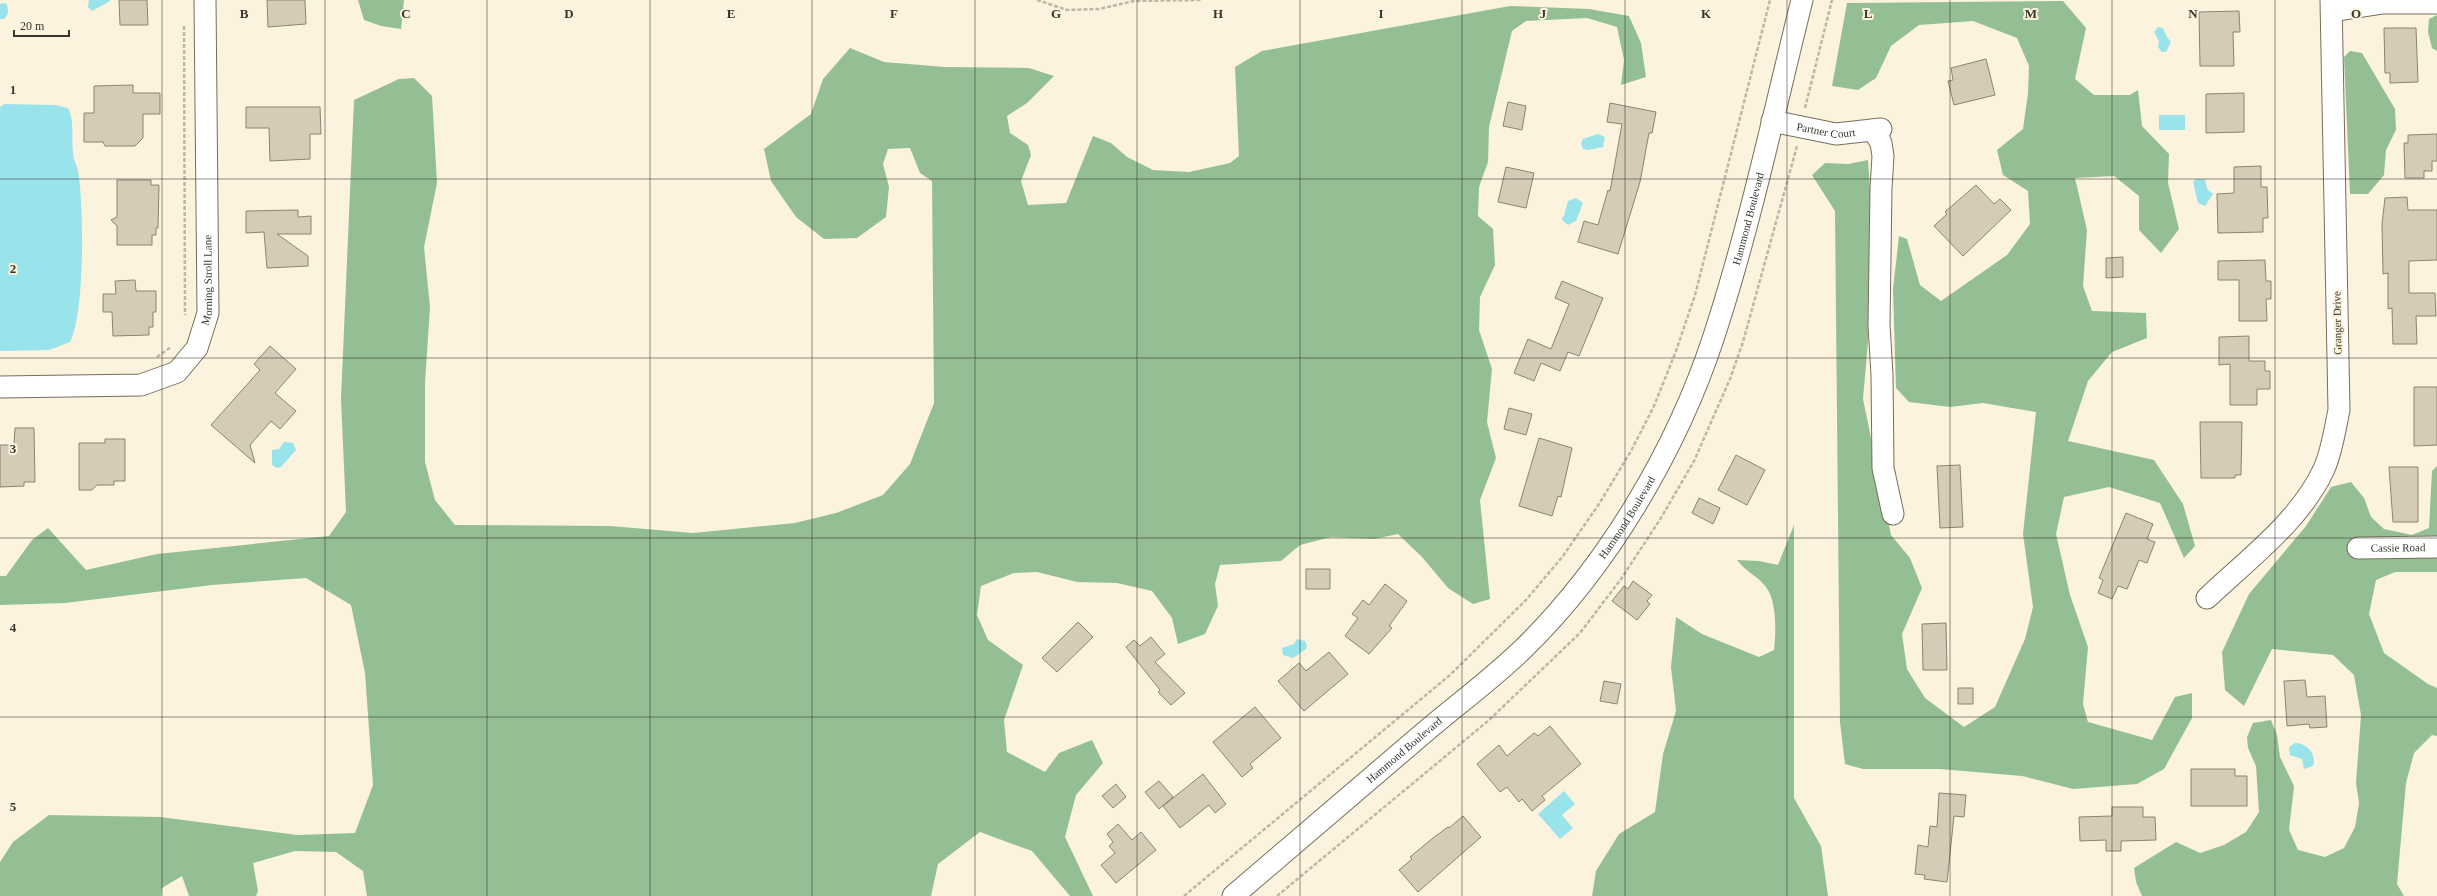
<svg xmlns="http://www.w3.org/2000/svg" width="2437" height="896" font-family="Georgia,serif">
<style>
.forest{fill:#94bf95}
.water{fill:#99e3eb}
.building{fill:#d4ccb6;stroke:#8c8470}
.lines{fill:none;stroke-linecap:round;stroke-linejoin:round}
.minor-casing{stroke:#766e5b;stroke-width:23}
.path{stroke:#beb7a5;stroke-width:2.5;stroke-dasharray:4 2;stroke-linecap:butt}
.minor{stroke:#fff;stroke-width:21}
.grid{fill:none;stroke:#39352d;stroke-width:1;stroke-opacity:0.55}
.labels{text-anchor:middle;stroke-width:4;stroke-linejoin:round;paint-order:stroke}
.street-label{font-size:11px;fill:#39352d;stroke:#fbf3dd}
.grid-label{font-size:13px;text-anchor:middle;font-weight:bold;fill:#39352d;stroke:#fbf3dd;stroke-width:4;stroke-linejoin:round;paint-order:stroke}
</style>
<rect width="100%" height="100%" fill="#fbf3dd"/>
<path class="forest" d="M358,0H404L401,29L381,26L364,20Z
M2063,1L2086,28L2075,79L2094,95H2130L2138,90L2142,126L2169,154L2168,183L2179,229L2161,253L2139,230V196L2114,176L2075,178L2087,230L2083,286L2092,311L2146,313L2147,338L2112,352L2088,381L2068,441L2154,460L2183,504L2195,546L2184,558L2160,503L2109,487L2064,497L2056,534L2070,595L2088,647L2083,704L2088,722L2152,740L2175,697L2192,693V718L2164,769L2137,784L2073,789L2022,776L1940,769H1863L1845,764L1840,722L1835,211L1812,175L1825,163L1848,164L1868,160L1875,261L1863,399L1891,535L1910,558L1922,588L1902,634L1907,669L1925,698L1964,727L1995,707L2025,639L2033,607L2023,534L2036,412L1983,403L1950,407L1909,402L1896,388L1893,289L1899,236L1907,239L1920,285L1941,301L2007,255L2030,224L2028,191L2003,175L1997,150L2023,129L2028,93L2029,66L2017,38L1973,21L1919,25L1891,46L1876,78L1858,90L1832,86L1847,3Z
M1510,6L1589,9L1629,16L1641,43L1646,77L1621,85L1624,60L1617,27L1587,18L1526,21L1512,31L1489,127L1488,162L1479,187L1478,216L1493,229L1495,265L1480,297L1479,330L1492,369L1487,422L1496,458L1480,500L1490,599L1473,604L1448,588L1422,557L1398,534L1374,539L1331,537L1300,545L1281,561L1220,565L1215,584L1218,606L1205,634L1178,644L1172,618L1152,591L1117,583L1077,582L1037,572L1014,573L981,586L977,615L988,640L1023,665L1004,720L1007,752L1045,772L1059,753L1092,740L1103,763L1076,795L1065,837L1093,896H1070L1032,851L980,832L938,864L931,896H367L363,871L336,852L295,851L253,863L258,891L256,896H189L182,876L162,888L161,896H0V862L13,842L49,815L160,817L297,835L355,833L373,785L365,673L351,605L306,578L212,585L65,603L0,605V576H6L32,540L48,528L86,570L157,554L329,536L346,512L341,399L354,100L399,79L414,78L432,96L437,183L424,247L430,307L425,383V462L435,500L455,525L610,526L693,533L795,523L836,513L883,495L910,464L934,403L932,181L920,173L910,148L888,149L883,164L889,187L886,217L857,238L824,239L796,217L771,181L764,149L811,114L823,79L850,48L884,62L945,67L1029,68L1054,76L1027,103L1007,116L1010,133L1028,145L1031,155L1021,181L1028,205L1066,203L1093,136L1111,143L1127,157L1153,170L1189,172L1230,163L1239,156L1235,67L1262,51Z
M2437,15V51L2432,48L2428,32L2429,19Z
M2350,51L2362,53L2395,109L2396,130L2386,150L2384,175L2368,194H2350L2344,57Z
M2437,466V572H2395L2376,580L2369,614L2384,653L2428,684L2437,688V736L2432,735L2414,753L2406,783L2397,884L2404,896H2142L2136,882L2134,868L2176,842L2200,853L2224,845L2246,832L2259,812L2256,766L2248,748L2247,737L2253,723L2271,720L2277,735L2280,757L2294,786L2289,830L2298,850L2325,857L2344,848L2355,827L2359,803L2356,783L2361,715L2354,675L2333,655L2272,649L2244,706L2225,690L2222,652L2249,594L2306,526L2331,487L2351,482L2364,498L2371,517L2384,529L2412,535L2429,528L2432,471Z
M1794,525V798L1821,846L1828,896H1592L1596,871L1619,834L1655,812L1663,754L1676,711L1671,667L1676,617L1702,634L1759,657L1774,650C1776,633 1777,601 1766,587C1759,577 1745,571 1737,560L1759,561L1778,565Z"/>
<path class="water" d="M89,0H110V1L92,11L88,7Z
M6,3C9,8 9,15 4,19H0V4Z
M2158,27L2163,28L2167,37L2171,42L2166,52H2162L2158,47L2159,41L2154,32Z
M4,104L55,105L68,108C75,122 71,138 73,153C73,159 77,165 78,171C84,204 85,314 70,342L49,350L0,351V107Z
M2159,115H2185V130H2159Z
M1598,134L1605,137L1603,147L1588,150L1583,149L1581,143L1583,139Z
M2196,179H2205L2207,189L2213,194L2205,206L2198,203L2193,182Z
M1576,198L1583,203L1576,221L1568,225L1563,221L1562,217L1564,216L1568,201Z
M284,442L293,443L296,450L281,467L277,468L272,465V450L279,449Z
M1297,639L1305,641L1307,645L1306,649L1293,658L1283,655L1282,648L1294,644Z
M2295,743C2307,743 2317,754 2313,766L2304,769L2302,759L2290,755L2289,747Z
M1564,791L1575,804L1562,815L1573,828L1560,839L1538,814Z"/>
<path class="building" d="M119,0H147L148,25H120Z
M267,0H305L306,24L268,27Z
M2239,11L2240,32H2233L2234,66H2200L2199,12Z
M2384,28H2416L2418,82L2390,83V73H2385Z
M1986,59L1995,95L1954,105L1948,81L1953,80L1951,68Z
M133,85V93H160V114H143V138L135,146H105L103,142H84V113H94V86Z
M2244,93V132L2206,133V94Z
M1508,102L1526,106L1522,130L1503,126Z
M1610,103L1656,112L1652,133H1649L1640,182L1618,254L1578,242L1584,221L1598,225L1608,190L1610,191L1622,124L1607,122Z
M246,107H320L321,134H310V159L270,161L269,128H246Z
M2437,134V161H2432V171H2424V178H2405L2404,143H2408V135Z
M2261,166V187H2267L2268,218H2263V232L2218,233L2217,194L2234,193V167Z
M1506,167L1534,173L1526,208L1498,202Z
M117,180H151V185H159L158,228H156V235H152V245H117V226L111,220L117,217Z
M1976,185L1994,204L2000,199L2011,210L1963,256L1934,226L1947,214L1945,212Z
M2407,197L2408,210H2437V260L2409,261V293H2435L2436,316H2416L2417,344H2393L2392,308L2388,309V273L2383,274L2382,224L2385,198Z
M298,210V217L311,216V234H277L308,256V266L267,268L264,232L246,233V211Z
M2123,257V277L2106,278V258Z
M2265,260L2266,281H2271V299H2266L2267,321H2239V280H2218V261Z
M135,280L136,291H156V312H153V327H149V335L113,336L112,312H103V294H116L115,281Z
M1562,281L1603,298L1579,356L1568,352L1560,371L1541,363L1534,381L1514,373L1528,339L1551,349L1569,304L1555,298Z
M2249,336V361H2265V371H2270V389H2257V405H2230V364L2219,365V337Z
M270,346L296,369L275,393L296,411L280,429L271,421L250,445L255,463L211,425L260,370L254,364Z
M2414,387H2437V445L2414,446Z
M1509,408L1532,414L1526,435L1504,429Z
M2200,422H2242L2241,475H2235V478H2201Z
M15,428H34L35,482H24V486L0,487V445H14Z
M1539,438L1572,448L1561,497L1558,496L1552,516L1519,506Z
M105,439H125V481H114V485H97L92,490H79V443H105Z
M1736,455L1765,470L1747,505L1718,490Z
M1960,465L1963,527L1940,528L1937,466Z
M2389,467H2418V522H2393Z
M1699,498L1720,508L1713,524L1692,513Z
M2126,513L2153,524L2147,539L2155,542L2147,563L2139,560L2127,589L2118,586L2112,599L2098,593L2103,580L2099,578Z
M1306,569H1330V589H1306Z
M1633,581L1652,595L1647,601L1650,604L1637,620L1612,601L1624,586L1628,589Z
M1385,584L1407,601L1389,626L1392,628L1369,654L1345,636L1358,618L1352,614L1363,600L1369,605Z
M1078,622L1093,637L1057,672L1042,658Z
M1946,623L1947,670H1923L1922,624Z
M1151,637L1165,654L1155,662L1185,693L1171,705L1158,692L1160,690L1126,647L1134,640L1140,646Z
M1329,652L1348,674L1304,711L1278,681L1299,663L1306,671Z
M2305,680L2307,697L2325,696L2327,727L2310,728L2309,724L2287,726L2284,681Z
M1604,681L1621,684L1617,704L1600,701Z
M1958,688H1973V704H1958Z
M1255,707L1281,738L1250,764L1253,768L1242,777L1213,742Z
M1550,726L1581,764L1542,796L1545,800L1532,811L1522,799L1519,802L1507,787L1500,792L1477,764L1499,745L1507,756L1534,733L1538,736Z
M2191,769H2235V776H2247V806H2191Z
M1203,774L1226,804L1215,813L1209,805L1180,828L1163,806Z
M1159,781L1173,797L1159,809L1145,792Z
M1116,784L1126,797L1113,808L1102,796Z
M1939,793L1966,795L1964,817L1954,816L1947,882L1924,879L1925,875L1915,874L1918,845L1928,847L1930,826L1937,827Z
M2112,807H2143V817H2155L2156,840L2121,841V851H2106V840L2080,841L2079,817L2112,816Z
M1463,816L1481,837L1418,892L1399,870L1412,859L1410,857L1433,838L1448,827L1449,828Z
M1118,824L1132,840L1141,832L1156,850L1116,883L1101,865L1115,853L1109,846L1113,842L1107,834Z"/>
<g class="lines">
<defs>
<g id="minor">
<path d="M2332,11L2383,3H2437"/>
<path id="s1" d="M1772,121L1836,134L1881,129"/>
<path d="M1873,130L1881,143L1883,156L1881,188L1879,325L1882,375L1883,468L1893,514"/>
<path id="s2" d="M0,387L141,385L177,372L197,348L208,313L205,0"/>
<path id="s3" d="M2358,548L2437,547"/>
<path d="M2207,598C2248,559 2300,521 2324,469C2332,451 2335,429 2339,410L2331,0"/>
<path id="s4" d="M1233,896C1297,841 1362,786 1426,731C1458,704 1493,678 1523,649C1608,566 1677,449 1714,336C1750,226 1774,112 1802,0"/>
</g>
</defs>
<use href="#minor" class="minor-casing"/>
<path class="path" d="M1037,0L1067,10L1099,9L1134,1L1201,0
M184,26L185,315
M1805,108L1832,0
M157,357L171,347
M1184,896L1450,675L1526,600L1563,556L1599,504L1631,451L1654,406L1676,351L1695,295L1770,0
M1277,896L1488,721L1580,633L1621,579L1661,518L1694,461L1730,379L1743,342L1797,146"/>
<use href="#minor" class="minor"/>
</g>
<path class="grid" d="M162,0V896M325,0V896M487,0V896M650,0V896M812,0V896M975,0V896M1137,0V896M1300,0V896M1462,0V896M1625,0V896M1787,0V896M1950,0V896M2112,0V896M2275,0V896M0,179H2437M0,358H2437M0,538H2437M0,717H2437"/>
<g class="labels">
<g class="street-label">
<text dy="4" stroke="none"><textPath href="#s1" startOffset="55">Partner Court</textPath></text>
<text dy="4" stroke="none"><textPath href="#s4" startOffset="873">Hammond Boulevard</textPath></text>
<text dy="4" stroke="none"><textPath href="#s2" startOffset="280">Morning Stroll Lane</textPath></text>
<text transform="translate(2337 323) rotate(-91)" y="4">Granger Drive</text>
<text dy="4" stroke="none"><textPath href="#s4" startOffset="549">Hammond Boulevard</textPath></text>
<text dy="4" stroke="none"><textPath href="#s3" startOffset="40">Cassie Road</textPath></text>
<text dy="4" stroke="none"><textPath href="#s4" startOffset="225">Hammond Boulevard</textPath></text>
</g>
</g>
<g class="grid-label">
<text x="244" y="18">B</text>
<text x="406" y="18">C</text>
<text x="569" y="18">D</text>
<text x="731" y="18">E</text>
<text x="894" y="18">F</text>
<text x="1056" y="18">G</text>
<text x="1218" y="18">H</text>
<text x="1381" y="18">I</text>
<text x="1543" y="18">J</text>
<text x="1706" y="18">K</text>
<text x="1868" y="18">L</text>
<text x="2031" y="18">M</text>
<text x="2193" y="18">N</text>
<text x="2356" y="18">O</text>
<text x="13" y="94">1</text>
<text x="13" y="273">2</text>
<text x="13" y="453">3</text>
<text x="13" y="632">4</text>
<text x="13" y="811">5</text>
</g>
<path d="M14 30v6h55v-6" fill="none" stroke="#39352d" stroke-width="2"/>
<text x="20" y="30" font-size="12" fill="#39352d" stroke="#fbf3dd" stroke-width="3" paint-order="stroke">20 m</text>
</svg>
